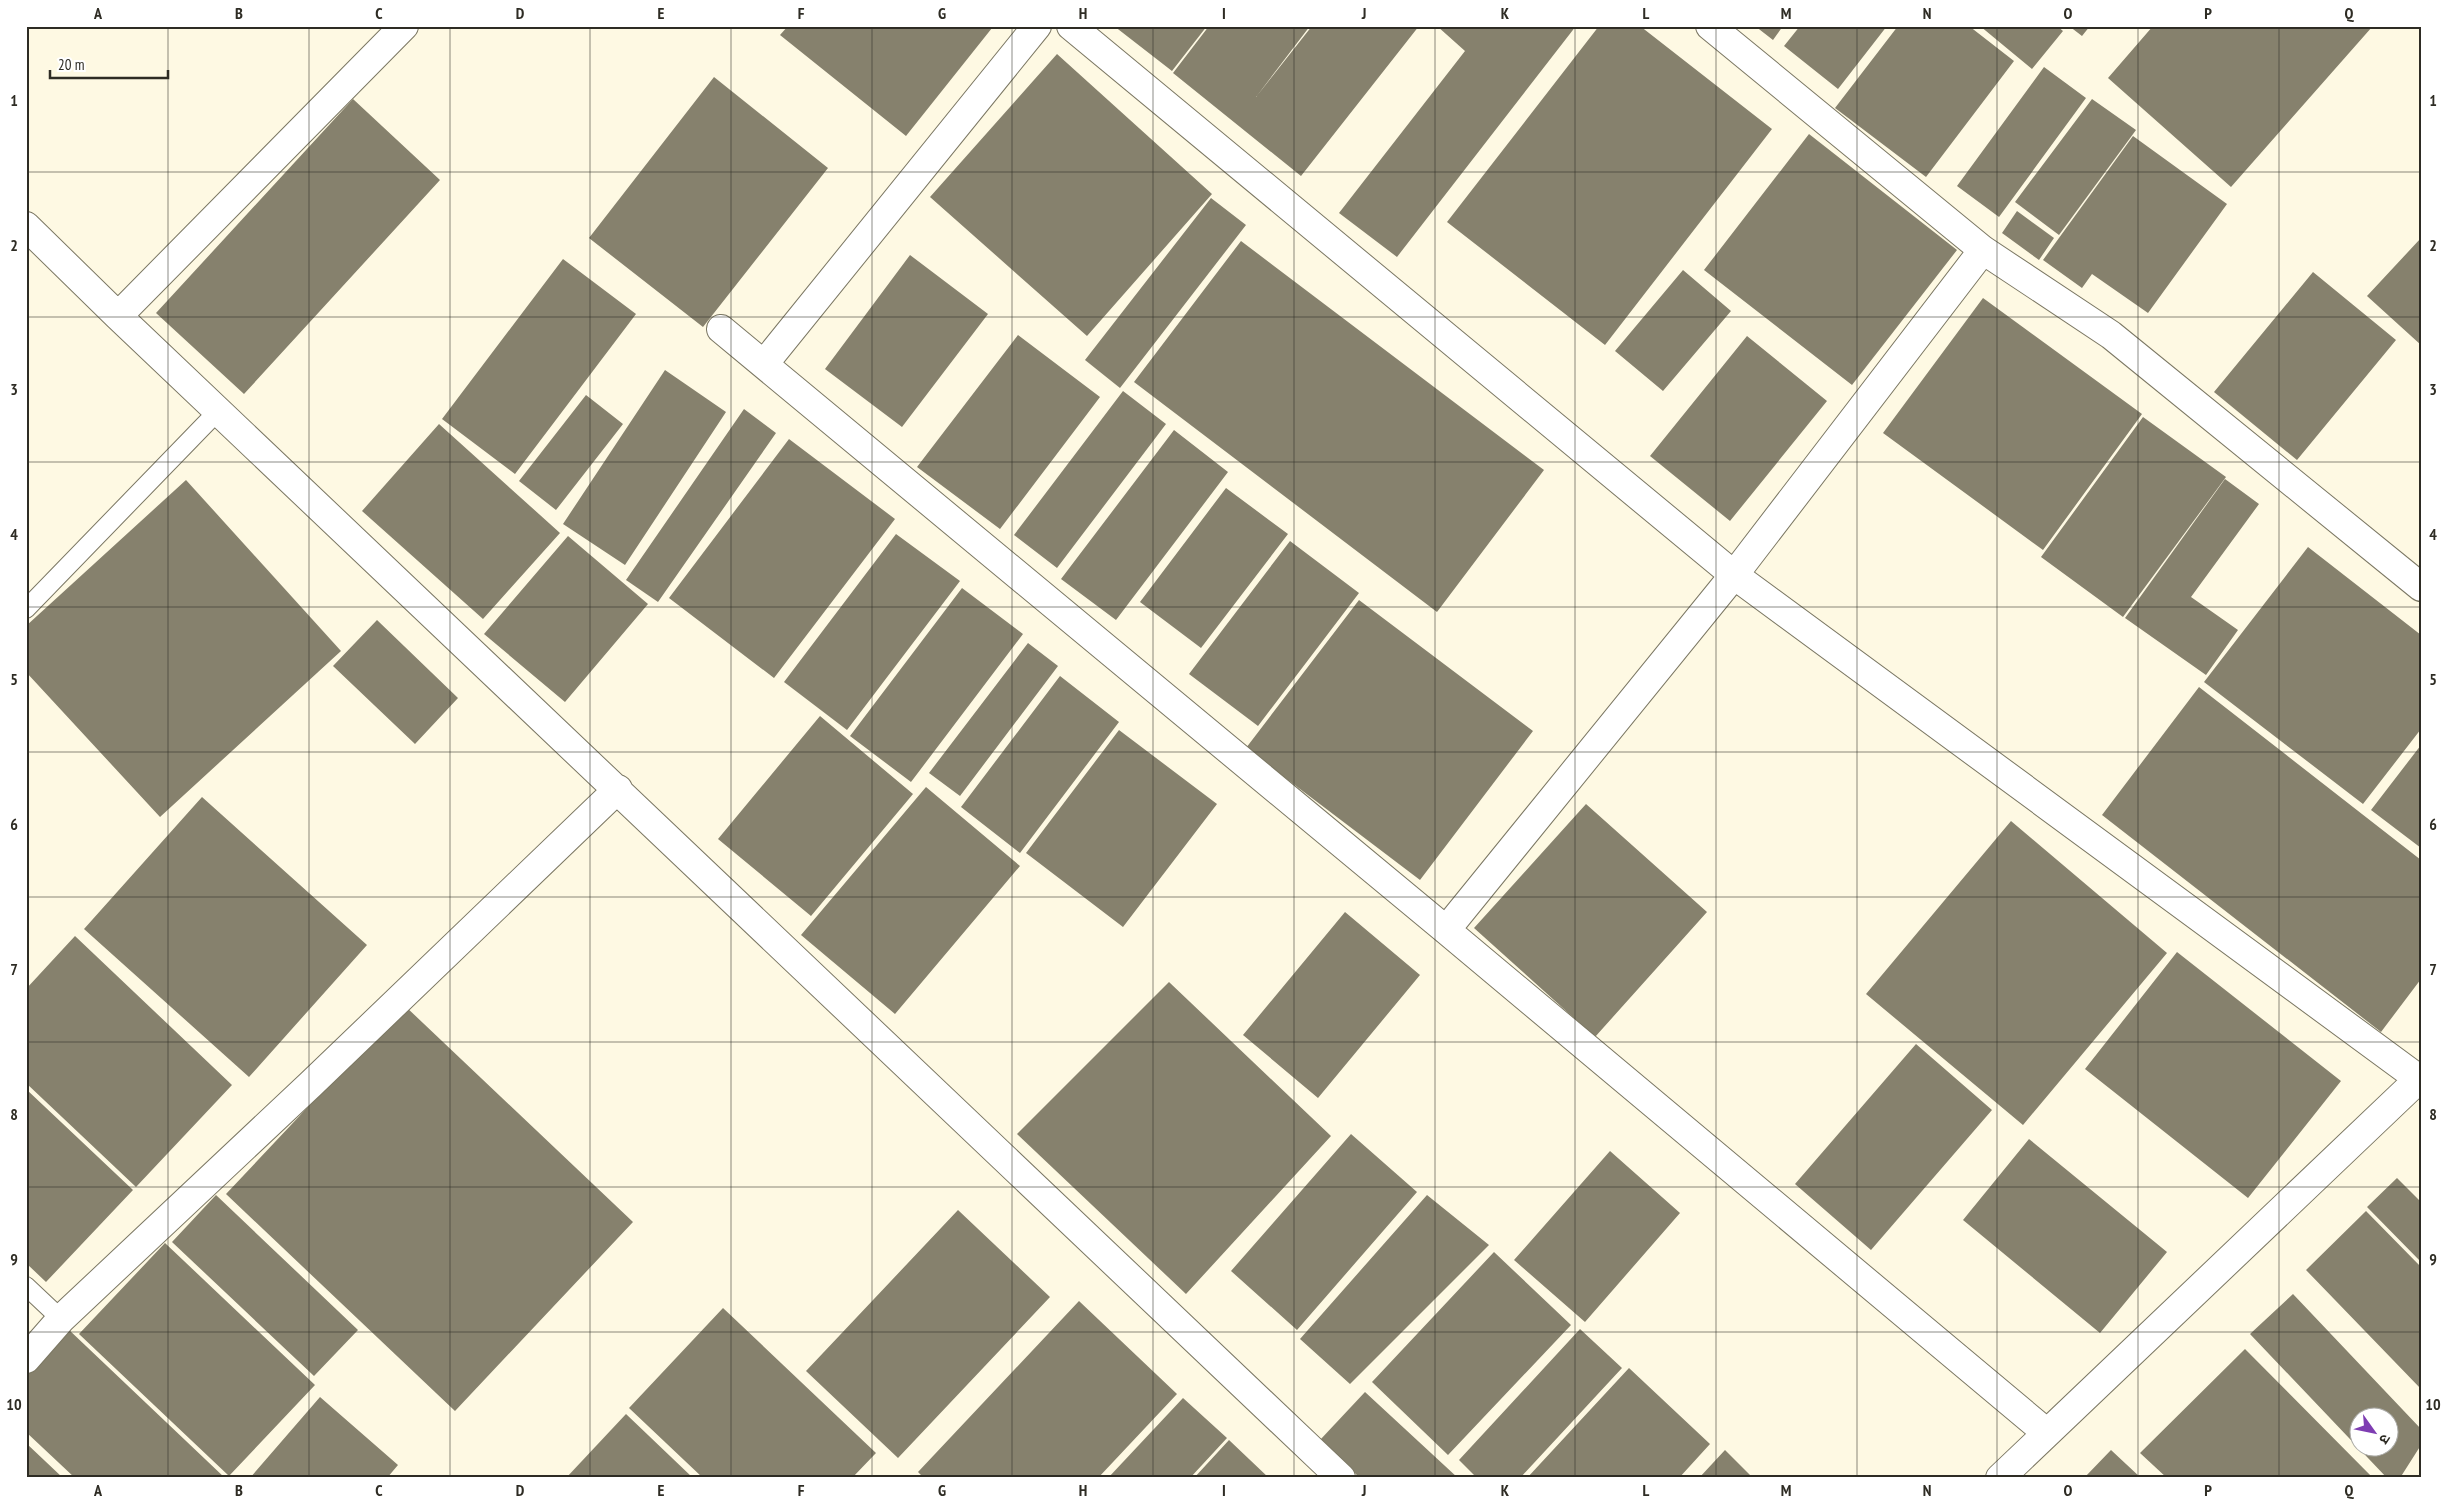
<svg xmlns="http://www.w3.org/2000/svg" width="2447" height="1504" font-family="'PT Sans Narrow','Noto Sans Devanagari',sans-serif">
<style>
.building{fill:#86816d;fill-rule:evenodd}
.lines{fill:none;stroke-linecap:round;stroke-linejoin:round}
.service-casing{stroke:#7b7763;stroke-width:20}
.minor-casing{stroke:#7b7763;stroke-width:30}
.service{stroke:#fff;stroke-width:18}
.minor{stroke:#fff;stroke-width:28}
.grid{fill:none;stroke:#2e2c24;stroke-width:1;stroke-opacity:0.55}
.neatline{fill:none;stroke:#2e2c24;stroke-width:2}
.grid-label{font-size:16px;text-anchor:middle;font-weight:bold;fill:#2e2c24}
</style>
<rect width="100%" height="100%" fill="#fef9e3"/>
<path class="building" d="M788,26H989L992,28L906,136L780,35Z
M1114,26H1207L1172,71Z
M1209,26H1310L1256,97L1312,26H1419L1301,176L1173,73Z
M1437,26H1576L1397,257L1339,213L1465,51Z
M1599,26H1640L1772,129L1605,345L1447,222Z
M1755,26H1783L1773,40Z
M1800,26H1887L1838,89L1784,46Z
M1898,26H1969L2014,61L1926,177L1835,108Z
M1980,26H2057L2063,31L2032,69Z
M2069,26H2090L2082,36Z
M2153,26H2371L2372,27L2231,187L2108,78Z
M1057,54L1212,194L1087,336L930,197Z
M2044,67L2086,98L1999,217L1957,186Z
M714,77L828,168L703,327L589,238Z
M353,99L440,180L244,394L156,313Z
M2092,99L2136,130L2059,235L2015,202Z
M1809,134L1957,250L1852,385L1704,270Z
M2133,136L2227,204L2148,313L2092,274L2082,288L2043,260Z
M1211,198L1246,225L1120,388L1085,360Z
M2017,211L2054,238L2039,260L2002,233Z
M2421,238V345L2367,296Z
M1241,241L1544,470L1437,612L1134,382Z
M910,255L988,314L902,427L825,369Z
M563,259L636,314L515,474L442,419Z
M1683,270L1731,311L1663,391L1615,351Z
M2313,272L2396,340L2297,460L2214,392Z
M1983,298L2142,414L2043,550L1883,433Z
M1018,335L1100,397L1000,529L917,467Z
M1747,336L1827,401L1730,521L1650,456Z
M665,370L726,412L625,565L563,524Z
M1123,391L1166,424L1057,568L1014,535Z
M586,395L623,424L556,510L519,481Z
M744,409L776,433L658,602L626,580Z
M2143,417L2226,477L2123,617L2041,557Z
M439,424L560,533L483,619L362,511Z
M1174,430L1228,472L1116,620L1061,579Z
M789,439L895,519L774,678L669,598Z
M2225,479L2259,504L2191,597L2238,630L2206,675L2125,618Z
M186,480L341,651L160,817L26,672V626Z
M1226,488L1288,534L1201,648L1140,602Z
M896,534L960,581L847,730L784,682Z
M568,536L648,604L565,702L484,634Z
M1290,541L1359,593L1258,726L1189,674Z
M2308,547L2421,635V729L2363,804L2204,682Z
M962,588L1023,634L911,782L850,736Z
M1359,600L1533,731L1420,880L1246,748Z
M377,620L458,698L415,744L333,666Z
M1028,643L1058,666L960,796L929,773Z
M1060,676L1119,722L1020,853L961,807Z
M2199,687L2421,860V979L2381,1032L2102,815Z
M820,716L913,794L811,916L718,839Z
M1119,730L1217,804L1123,927L1026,853Z
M2421,745V848L2371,810Z
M926,787L1020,866L895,1014L801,935Z
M202,797L367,945L249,1077L84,929Z
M1586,804L1707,912L1595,1037L1474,928Z
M2011,821L2167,953L2023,1125L1866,994Z
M1345,912L1420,975L1318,1098L1243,1035Z
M75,936L232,1085L136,1187L26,1083V989Z
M2177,952L2341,1081L2248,1198L2085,1069Z
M1169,982L1331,1136L1186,1294L1017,1134Z
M404,1005L633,1222L455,1411L226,1194Z
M1916,1044L1992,1110L1871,1250L1795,1184Z
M26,1089L133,1190L46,1282L26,1263Z
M1351,1134L1417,1192L1297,1330L1231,1271Z
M2029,1139L2167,1252L2100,1333L1963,1220Z
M1610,1151L1680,1213L1585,1322L1514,1260Z
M2397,1178L2421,1202V1262L2367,1207Z
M216,1195L358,1330L314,1376L172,1242Z
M1427,1195L1489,1245L1350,1384L1300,1339Z
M958,1210L1050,1297L898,1458L806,1371Z
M2366,1211L2421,1267V1389L2306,1270Z
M165,1243L315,1385L229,1476L79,1334Z
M1494,1252L1571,1325L1448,1455L1372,1382Z
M2293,1294L2421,1429V1445L2400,1478H2387L2250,1334ZM2360,1416H2390V1446H2360Z
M1079,1301L1177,1394L1098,1478H924L918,1472Z
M723,1308L876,1453L852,1478H703L629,1408Z
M67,1328L225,1478H75L26,1432V1371Z
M1580,1329L1622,1368L1520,1478H1477L1459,1460Z
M2245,1349L2373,1478H2167L2140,1453Z
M1629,1368L1710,1444L1679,1478H1527Z
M1365,1392L1458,1478H1360L1320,1440Z
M320,1397L398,1465L387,1478H250Z
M1183,1398L1227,1438L1190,1478H1108Z
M626,1414L693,1478H566Z
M1229,1440L1269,1478H1194Z
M26,1443L63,1478H26Z
M1725,1450L1753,1478H1699Z
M2111,1450L2141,1478H2084Z"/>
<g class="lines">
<defs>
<path id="service" d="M26,609L218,411
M26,1286L61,1319"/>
<path id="minor" d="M1071,26L1734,575L1983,250
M1710,26L1983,250L2111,335L2421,587
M26,226L118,316L1341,1478
M118,316L404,26
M721,329L1446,930L2047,1433
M764,364L1037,26
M1446,930L1734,575L2419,1079
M26,1359L61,1319L311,1084L618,789
M2000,1478L2421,1077"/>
</defs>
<use href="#service" class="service-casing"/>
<use href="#minor" class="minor-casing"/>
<use href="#service" class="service"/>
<use href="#minor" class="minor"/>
</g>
<path class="grid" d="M168,26V1478M309,26V1478M450,26V1478M590,26V1478M731,26V1478M872,26V1478M1012,26V1478M1153,26V1478M1294,26V1478M1435,26V1478M1575,26V1478M1716,26V1478M1857,26V1478M1997,26V1478M2138,26V1478M2279,26V1478M26,172H2421M26,317H2421M26,462H2421M26,607H2421M26,752H2421M26,897H2421M26,1042H2421M26,1187H2421M26,1332H2421"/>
<rect width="2447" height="1504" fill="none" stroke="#ffffff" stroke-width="55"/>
<g transform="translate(2374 1432) rotate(123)"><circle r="24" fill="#ffffff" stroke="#ababa7"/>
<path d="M0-4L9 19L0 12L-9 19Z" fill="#7e3db2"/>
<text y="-8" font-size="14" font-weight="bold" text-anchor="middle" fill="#2e2c24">उ</text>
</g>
<path d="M50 70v8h118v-8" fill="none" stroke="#2e2c24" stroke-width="2.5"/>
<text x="58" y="70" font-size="15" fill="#2e2c24" stroke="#ffffff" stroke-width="4" paint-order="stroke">20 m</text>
<rect x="28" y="28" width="2392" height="1448" class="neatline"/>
<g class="grid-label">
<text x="98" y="19">A</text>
<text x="239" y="19">B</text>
<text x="379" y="19">C</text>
<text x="520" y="19">D</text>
<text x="661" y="19">E</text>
<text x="801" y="19">F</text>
<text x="942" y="19">G</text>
<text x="1083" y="19">H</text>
<text x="1224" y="19">I</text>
<text x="1364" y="19">J</text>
<text x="1505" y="19">K</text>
<text x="1646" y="19">L</text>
<text x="1786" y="19">M</text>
<text x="1927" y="19">N</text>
<text x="2068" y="19">O</text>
<text x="2208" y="19">P</text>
<text x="2349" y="19">Q</text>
<text x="14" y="106">1</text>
<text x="2433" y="106">1</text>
<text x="14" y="251">2</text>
<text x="2433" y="251">2</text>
<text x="14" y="395">3</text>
<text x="2433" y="395">3</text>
<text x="14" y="540">4</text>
<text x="2433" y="540">4</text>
<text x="14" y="685">5</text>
<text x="2433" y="685">5</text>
<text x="14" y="830">6</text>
<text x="2433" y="830">6</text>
<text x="14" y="975">7</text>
<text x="2433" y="975">7</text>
<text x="14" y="1120">8</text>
<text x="2433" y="1120">8</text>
<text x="14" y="1265">9</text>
<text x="2433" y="1265">9</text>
<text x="14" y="1410">10</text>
<text x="2433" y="1410">10</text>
<text x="98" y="1496">A</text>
<text x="239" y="1496">B</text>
<text x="379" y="1496">C</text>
<text x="520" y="1496">D</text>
<text x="661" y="1496">E</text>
<text x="801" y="1496">F</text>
<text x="942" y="1496">G</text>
<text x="1083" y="1496">H</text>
<text x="1224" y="1496">I</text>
<text x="1364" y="1496">J</text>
<text x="1505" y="1496">K</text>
<text x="1646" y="1496">L</text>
<text x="1786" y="1496">M</text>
<text x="1927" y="1496">N</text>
<text x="2068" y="1496">O</text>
<text x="2208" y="1496">P</text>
<text x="2349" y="1496">Q</text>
</g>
</svg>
